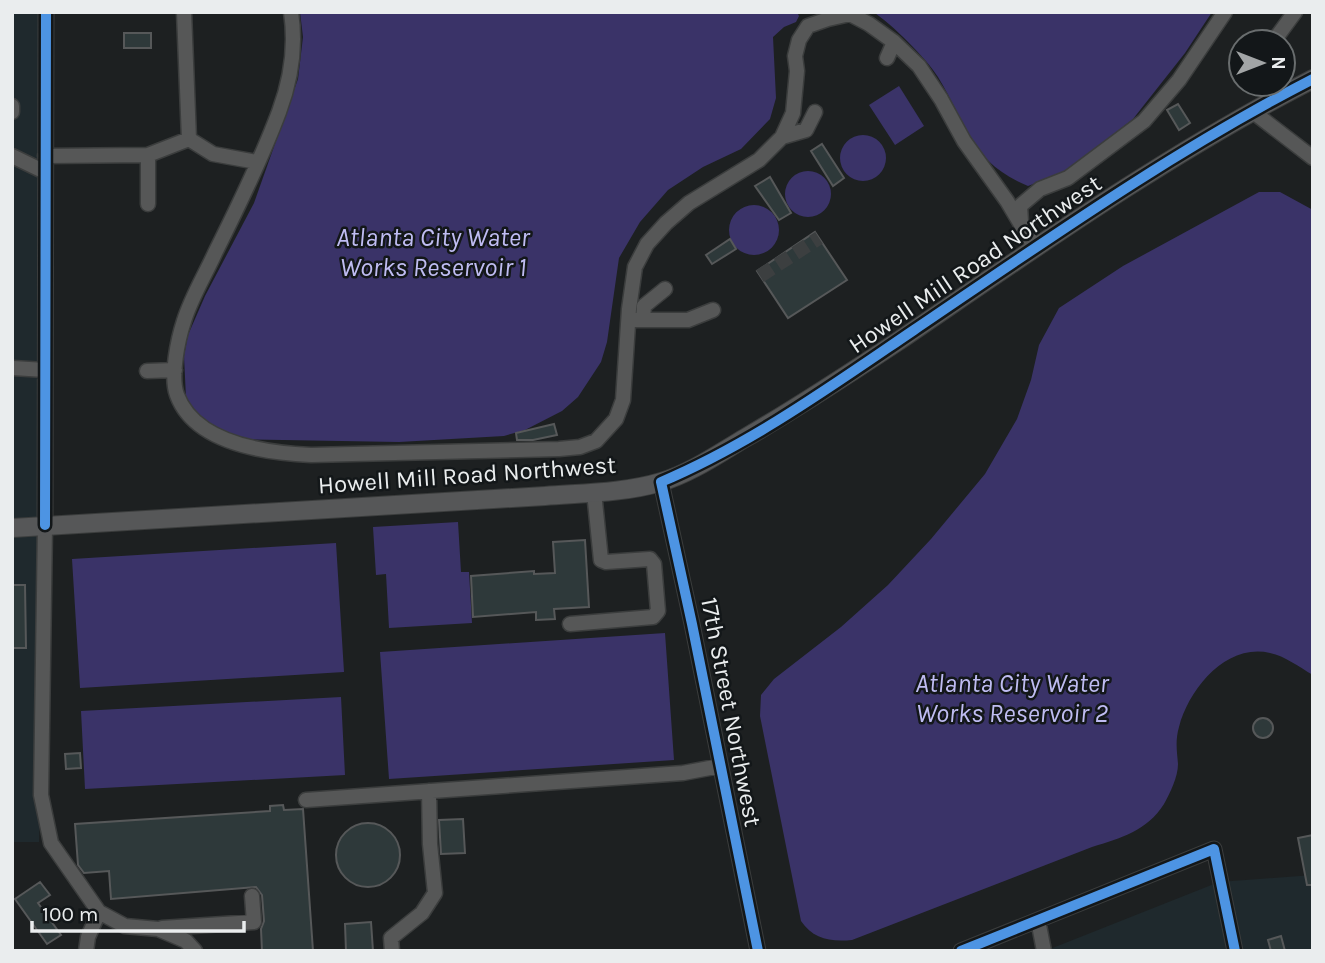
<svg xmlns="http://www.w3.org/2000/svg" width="1325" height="963" font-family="Karla,sans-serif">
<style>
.built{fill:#1f292d}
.water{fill:#3a3368}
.building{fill:#2e393a;stroke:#565859;stroke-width:2}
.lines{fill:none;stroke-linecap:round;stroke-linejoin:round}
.minor-tunnel{stroke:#3c3f40;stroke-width:14;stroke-dasharray:14 7;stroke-linecap:butt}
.minor-casing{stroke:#3b3d3d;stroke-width:17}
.major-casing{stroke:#3b3d3d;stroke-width:20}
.minor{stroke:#565757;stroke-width:14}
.major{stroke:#565758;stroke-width:18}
.cycleway-casing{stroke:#131719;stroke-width:15}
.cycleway{stroke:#4d94e3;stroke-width:10}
.labels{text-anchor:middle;stroke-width:5;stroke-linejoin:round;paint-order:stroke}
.street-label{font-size:24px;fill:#eaedee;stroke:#131719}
.water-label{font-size:26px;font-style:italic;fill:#bfbcf2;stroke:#131719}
</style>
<rect width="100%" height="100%" fill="#1d2021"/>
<path class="built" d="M12,12H45L44,534L39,842H12Z
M1313,875V951H1045L1219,882Z"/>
<path class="water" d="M300,12H797L799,16L796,22L784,27L773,37L776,98L770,119L741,149L703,167L668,190L640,222L619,258L607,342L601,362L578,397L562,411L525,430L504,436L399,442L231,439L196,416L186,398L184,356L188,335L205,296L254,203L298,79L303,37Z
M873,12H1212L1185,53L1133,119L1067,171L1028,186C970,162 967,124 938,77C927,59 891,23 873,12Z
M899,86L924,126L895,145L869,105Z
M840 158a23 23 0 1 1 46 0a23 23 0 1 1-46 0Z
M785 194a23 23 0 1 1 46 0a23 23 0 1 1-46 0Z
M1259,192H1280L1313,210V675C1299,667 1285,656 1270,653C1226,643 1189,689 1179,727C1175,741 1177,751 1178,764C1178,777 1170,793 1164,804C1147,831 1121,838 1092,847L852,940C830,942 813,939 801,921L760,716L761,695L774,679L841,627L888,585L931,539L985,474L1017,419L1031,380L1039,345L1059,308L1123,266Z
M729 230a25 25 0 1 1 50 0a25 25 0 1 1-50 0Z
M458,522L461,572H469L472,623L389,628L386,574L376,575L373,527Z
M336,543L344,672L80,688L72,559Z
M665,633L674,760L389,779L380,652Z
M341,697L345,775L85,789L81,711Z"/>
<path class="building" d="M124,33H151V48H124Z
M1178,104L1190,123L1179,130L1167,110Z
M822,144L844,178L833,186L811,151Z
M770,177L791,213L779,220L755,186Z
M815,232L847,280L788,318L757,271Z
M730,239L736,249L712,264L706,255Z
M554,424L557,435L533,440H517L516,433Z
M585,540L589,607L554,609L555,619L536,620V612L473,617L471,576L534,571V574L555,573L553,542Z
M12,585H25L26,648H12Z
M1253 728a10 10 0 1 1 20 0a10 10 0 1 1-20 0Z
M80,753L81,768L66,769L65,754Z
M283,805L284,810L303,809L313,951H262L261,929L264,921L262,895L256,887L111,899L109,871L84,873L78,865L75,824L270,811V806Z
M463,819L465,853L441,854L439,820Z
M336 855a32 32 0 1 1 64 0a32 32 0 1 1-64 0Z
M1313,835V885H1307L1298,838Z
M40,882L50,895L38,903L61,935L47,944L15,899Z
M371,922L373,951H346L345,924Z
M1281,936L1285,951H1271L1268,940Z"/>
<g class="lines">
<path class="minor-tunnel" d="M760,276L819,238"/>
<defs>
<path id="minor" d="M46,12L45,525L41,795L51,843L99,912L125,926L158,929L186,941L195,951
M291,12C296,45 291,80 279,112C261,160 238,207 215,253C205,275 191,298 184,321C178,339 170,377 177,395C195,444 268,453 311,455L559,449L580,447L596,441L616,419L623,400L629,309L635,267L647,244L666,223L689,203L759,160L782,137L793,113L797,71L795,56L799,40L808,26L828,19L850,14L869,24L894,42L919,66L941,99L964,141L1007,201L1035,248
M1273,42L1295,12
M887,58L894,42
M12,106V112
M1252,111L1313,158
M782,137L806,130L815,112
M189,139L213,154L257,162
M148,155L189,139L184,12
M12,156L45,172
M45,156L148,155V204
M1021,222L1020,206L1040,189L1068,178L1144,121L1179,80L1225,12
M629,320H688L713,310
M643,320L644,306L665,289
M13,368L45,370
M147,371L175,370
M661,482L692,624L758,951
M570,624L653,617L658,611L654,564L650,559L606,562L601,560L594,492
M306,800L683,773L720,766
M1038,920L1044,951
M162,928L254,922L252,896
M86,951L88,937L99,912
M392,951L391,938L422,913L435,893L430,844L429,791
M961,951L1214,849L1235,951"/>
<path id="major" d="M12,528L545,496C583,493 624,493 661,482C691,473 718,454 745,438C797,408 847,375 897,342C1032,250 1167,154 1313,79"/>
</defs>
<use href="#minor" class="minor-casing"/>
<use href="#major" class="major-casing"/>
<use href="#minor" class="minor"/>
<use href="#major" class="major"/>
<defs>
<path id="cycleway" d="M45,525L46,12
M758,951L692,624L661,482C751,444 833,385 914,330C1044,242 1173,151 1313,79
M961,951L1214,849L1235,951"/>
</defs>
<use href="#cycleway" class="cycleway-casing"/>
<use href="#cycleway" class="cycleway"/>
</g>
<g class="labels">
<g class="street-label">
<text transform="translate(975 264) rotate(-34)" y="8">Howell Mill Road Northwest</text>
<text transform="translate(467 475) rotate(-4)" y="8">Howell Mill Road Northwest</text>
<text transform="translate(731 712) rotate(79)" y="8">17th Street Northwest</text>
</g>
<g class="water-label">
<text x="433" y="246">Atlanta City Water<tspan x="433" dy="30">Works Reservoir 1</tspan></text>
<text x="1012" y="692">Atlanta City Water<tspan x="1012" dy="30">Works Reservoir 2</tspan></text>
</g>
</g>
<rect width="1325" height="963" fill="none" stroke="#eaedee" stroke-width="28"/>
<g transform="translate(1262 63) rotate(90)"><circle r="33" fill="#131719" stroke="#696d6e" stroke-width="2"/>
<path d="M0-5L12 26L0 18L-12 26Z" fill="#a2a5a6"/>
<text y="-10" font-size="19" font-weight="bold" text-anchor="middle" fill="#eaedee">N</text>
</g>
<path d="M32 921v10h212v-10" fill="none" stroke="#eaedee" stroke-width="3.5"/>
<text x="42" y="921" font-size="21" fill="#eaedee" stroke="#131719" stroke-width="5" paint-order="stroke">100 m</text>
</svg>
